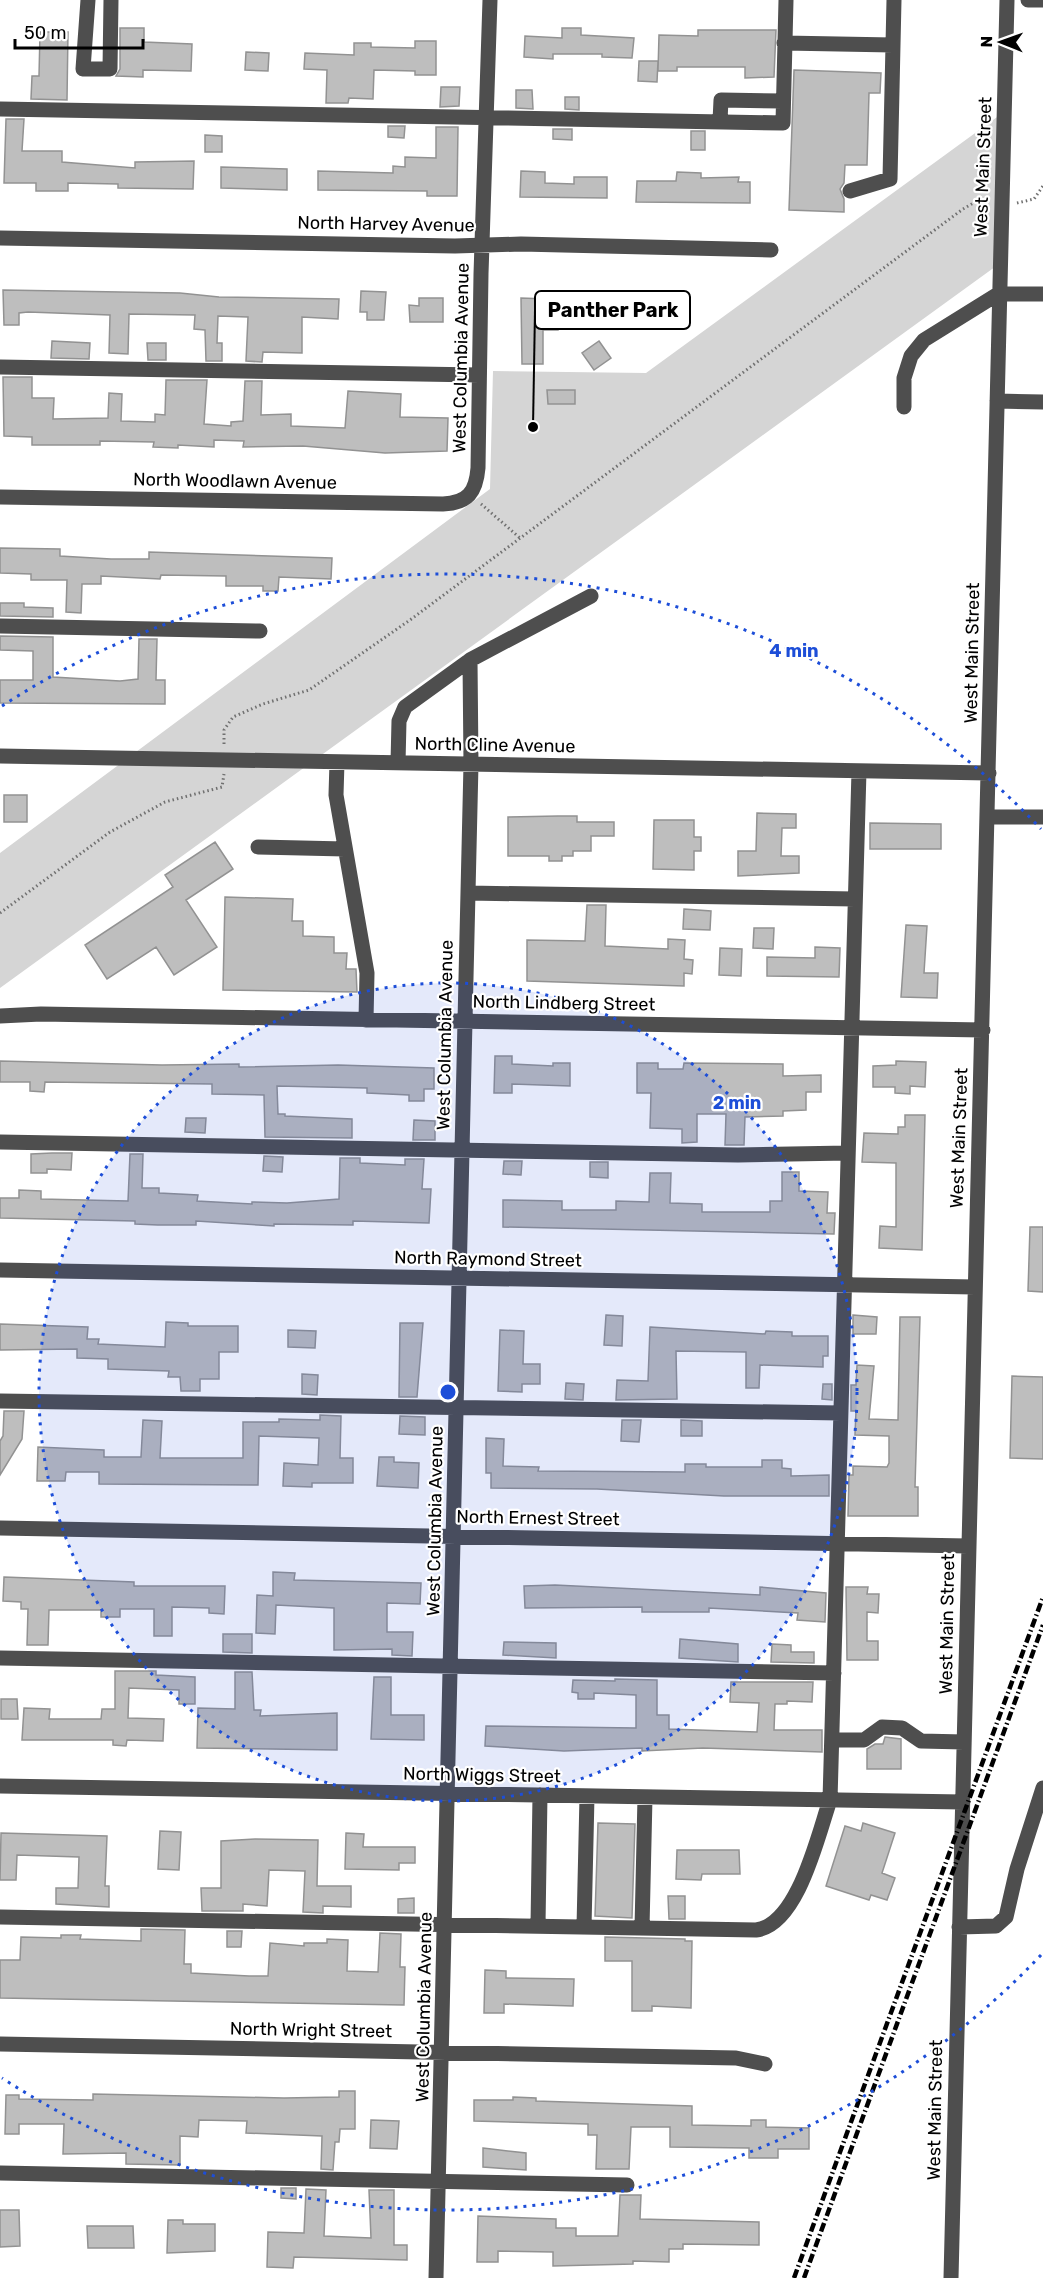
<svg xmlns="http://www.w3.org/2000/svg" width="1043" height="2278" font-family="Rubik,sans-serif">
<style>
.green{fill:#d5d5d5}
.building{fill:#bebebe;stroke:#929292;stroke-width:1.5}
.lines{fill:none;stroke-linecap:round;stroke-linejoin:round}
.path{stroke:#707070;stroke-width:3;stroke-dasharray:1.5 3;stroke-linecap:butt}
.minor{stroke:#4e4e4e;stroke-width:15}
.rail{stroke:#000;stroke-width:4.5;stroke-dasharray:9 3 1.5 3;stroke-linecap:butt}
.ring{fill:none;stroke:#1d4ed8;stroke-width:3;stroke-dasharray:3 6}
.labels{text-anchor:middle;stroke-width:4.5;stroke-linejoin:round;paint-order:stroke}
.street-label{font-size:18px;fill:#000;stroke:#fff}
.centre{fill:#1d4ed8;stroke:#fff;stroke-width:3}
.ring-label{font-size:18px;text-anchor:middle;font-weight:bold;fill:#1d4ed8;stroke:#fff;stroke-width:4.5;stroke-linejoin:round;paint-order:stroke}
.leader{fill:none;stroke:#000;stroke-width:2}
.callout-dot{fill:#000;stroke:#fff;stroke-width:2}
.callout{fill:#fff;stroke:#000;stroke-width:2}
.callout-label{font-size:20px;text-anchor:middle;font-weight:bold;fill:#000}
</style>
<rect width="100%" height="100%" fill="#fff"/>
<path class="green" d="M1004,112L999,264L0,988V853L490,489L493,371L646,373Z"/>
<path class="building" d="M120,28H144V42L192,44L191,71L143,70V77L116,76L120,69Z
M562,28H581V35L634,38L632,58L602,57V54H553V59L524,57L525,36L562,38Z
M698,30H776L774,77L745,78V67H677V71H658L659,35L698,36Z
M40,32H68L67,100L31,99L32,76H39Z
M415,41H436V75H415V71L374,70L373,99L349,98L348,103H326L327,70L304,69L305,53L354,55V43H371V47L415,48Z
M246,52L269,53L268,71L245,70Z
M639,61H658L657,82L638,81Z
M794,70L881,73L880,93H869L867,165H845L844,183L840,189L844,199V212L789,210Z
M441,87H460L459,106L440,107Z
M516,90H532L533,109L516,108Z
M565,97H579V110L565,109Z
M6,119H24L22,151H62V162L135,168V162L194,161L193,189L118,188V184L68,183V191H36V183H4Z
M388,126H405L404,138L388,137Z
M436,127H458L457,196H427V191L318,190V171L393,173V166L405,167V157L436,158Z
M553,129H572V140L553,139Z
M691,131H705V150H691Z
M205,135L222,136V152H205Z
M221,167L287,169V190L221,188Z
M521,171L545,172V183L574,184V177H607V198L520,197Z
M677,172L701,173V178L739,177L738,182H750V203L636,202L637,181H676Z
M3,290L180,293L219,297L339,299L338,319L302,317V353L263,352L262,362L246,361L248,317L218,316L217,343H222V361H206L205,330L194,329L195,315L129,314L128,354L109,353L110,315L28,312L19,313V325H4Z
M361,291L386,292L384,320H367V312H360Z
M576,295L678,297V323L620,324V318H583L588,325L558,324V330H543V364H522L521,298L576,300Z
M419,298H443V322H410L409,305L419,306Z
M52,341L90,343L89,359L51,358Z
M599,341L611,358L594,370L582,353Z
M147,343H166V360H148Z
M3,377H32V398H54L53,419L108,418L109,393L122,394L121,421L155,422V414L165,415L166,380H207L204,424L231,426V422L243,421L245,381H262L261,415L291,414V426L345,428L348,391L401,394L400,417L448,418L447,451L385,453L303,446L243,447L244,441L214,440V447L178,445V448L153,447L154,442L100,441V445H32V437L4,436Z
M547,390H575V404H548Z
M0,548L60,549V556L111,559H149V552L332,558L331,579L279,577L278,591H263V586H226V576L161,575L160,579L101,576V584H82L81,613L66,612L67,580H31V574L0,573Z
M0,603H24V607L53,608V617L0,616Z
M0,636L53,637V677L120,681L138,679L139,639H157L156,680H165V704L0,703V680H33V651L0,650Z
M4,795H27V822H4Z
M757,813L796,814V828H782L781,856H799V873L738,876V851H756Z
M558,816H577V822H614V836H591V851H573V856H562V861H549V856H508V817Z
M654,820H694V837H701V851H694V870L653,869Z
M870,823L941,824V849H870Z
M215,842L233,869L186,900L217,947L174,975L156,947L107,979L85,945L173,887L165,875Z
M225,897L293,899L292,921H303V936L334,937V953H347L346,969H356L357,992L223,990Z
M587,905H606L605,946L668,949V939L685,940L684,959L693,960L692,974L684,973V986L527,981V940L585,941Z
M684,909L711,911L710,930L683,929Z
M906,925L927,926L924,973H938L937,998L901,997Z
M754,928H774L773,949L753,948Z
M815,947L840,948L839,977L767,976V957L815,958Z
M720,948L742,949L741,976L719,975Z
M495,1056H512V1064L553,1066V1063H570V1086L512,1084V1093H494Z
M0,1061L162,1065L239,1064V1067L338,1065L434,1068V1089H424V1101H409V1095L367,1093V1088L277,1086L278,1114H285V1116L352,1119V1138L265,1137L264,1095L212,1094V1084L45,1082L44,1092L30,1091V1082H0Z
M896,1061L926,1062L925,1087L910,1086V1094L895,1093V1087H873V1066L896,1065Z
M637,1063H658V1069H683L684,1063L783,1064V1076L821,1075V1092H806V1110L783,1111V1116L745,1117L744,1145H725L726,1114H697V1142L682,1143V1129L650,1128L651,1093H637Z
M905,1115H925L922,1250L879,1248L880,1226L896,1227V1163L862,1162L864,1133L898,1134V1127H905Z
M186,1118H206L205,1133L185,1132Z
M414,1120L435,1121V1140H413Z
M52,1153H72L71,1170L47,1169V1173H31V1154Z
M130,1154H143L142,1188H159V1193L198,1195L197,1201L252,1204V1202L287,1203L339,1199L340,1158H360V1163L405,1165V1159H424L422,1189H431L429,1223L353,1221V1225L274,1224V1226L196,1221V1225H158L135,1224V1221L0,1218V1198H19V1190L41,1191V1199L128,1201Z
M264,1156L283,1157L282,1172L263,1171Z
M504,1161H522L521,1175L503,1174Z
M590,1162H608V1178L590,1177Z
M782,1172H799V1191L828,1192L827,1213H835L834,1234L503,1227V1200L562,1201V1210H616V1201L649,1202L650,1173H671L670,1203L702,1204V1212H770V1201H782Z
M1030,1227H1043V1292L1028,1291Z
M606,1315L623,1316L622,1346L604,1345Z
M853,1315L877,1317L876,1334H853Z
M900,1317H920L915,1487H918V1516H848L849,1475H853V1466L887,1467L889,1463V1436L855,1435L856,1411H851V1385H856L857,1365L874,1366L869,1419L898,1420Z
M166,1322L188,1323V1326H238V1352H219V1379H200V1391H181L180,1377H168L169,1371L108,1369V1359L77,1358V1349L0,1350V1324L88,1327L87,1339H99L98,1344L165,1347Z
M400,1323H423L417,1397H399Z
M650,1327L765,1334L766,1331L792,1332V1336H828V1356H823V1367L760,1365L759,1388H746V1352L676,1351L677,1399L616,1400L617,1380L648,1381Z
M288,1330L316,1331L315,1348L288,1347Z
M500,1330L524,1331L523,1364H540V1384H522V1392L498,1391Z
M302,1374L318,1375L317,1395L302,1394Z
M1012,1376L1043,1377V1459L1010,1458Z
M566,1383L584,1384L583,1400L565,1399Z
M823,1384H832V1400L822,1399Z
M4,1411H24L22,1439L0,1475V1441L3,1436Z
M320,1415L341,1416L340,1458H353V1483H312V1487L283,1486L284,1463L318,1465L319,1438L259,1436L258,1485L99,1484V1472H66L65,1481H37L38,1447L104,1450V1457H141L143,1420L162,1421L160,1458H243V1422H279V1419L320,1420Z
M400,1416L425,1417V1435L399,1434Z
M622,1420H641L639,1442L621,1441Z
M681,1420L702,1421V1436H681Z
M486,1438L504,1439L503,1466L539,1467L538,1471L685,1472V1464H706V1467H762V1460H782V1468L791,1469V1476L829,1475V1496H724L597,1489L491,1488V1473H486Z
M379,1457H394V1462L419,1463L418,1488L377,1486Z
M273,1572L295,1573L294,1580L421,1583L420,1604L387,1603V1632H413L412,1656L392,1655V1649L334,1650V1608L276,1605L275,1634L256,1633L257,1595L273,1596Z
M4,1577L134,1582V1586H225L224,1614L209,1613V1608L172,1607V1636H154V1609H120V1617H101V1610H49L48,1645H27L28,1609H21V1602L3,1601Z
M555,1585L760,1595V1587L826,1593L825,1622L797,1620L798,1613L709,1608V1612H642V1607L525,1608L524,1586Z
M846,1587H868L867,1594H879L878,1613L867,1612V1641H878V1660H847Z
M223,1634H252V1653L223,1652Z
M680,1639L738,1644V1662L679,1658Z
M504,1642L556,1643V1658L503,1655Z
M772,1644L791,1645V1652H814V1663L771,1662Z
M115,1671H156V1675L195,1677V1704H179V1690L129,1688L128,1718L164,1719L163,1741L127,1740L126,1746L113,1745V1740H22L24,1708L50,1709L49,1719H101L102,1709H115Z
M235,1672H252L254,1710H261L260,1716L337,1713V1750L197,1748L198,1708L235,1709Z
M374,1677H391V1715H424V1740L371,1739Z
M615,1679L657,1680V1715H669V1729L757,1732L759,1703L730,1702L731,1682H813L812,1702L787,1701V1704H775L774,1730H822V1752L703,1748L642,1751V1748L564,1751L485,1746L486,1726L636,1728V1695L594,1693V1699H578V1693L572,1692L573,1680L615,1681Z
M1,1699H17L18,1719H1Z
M885,1737L901,1739V1769H867V1749L875,1744H883Z
M598,1823L635,1824L632,1918L595,1916Z
M863,1823L895,1833L882,1873L895,1878L887,1900L871,1895L869,1900L826,1886L845,1826L861,1831Z
M160,1831L181,1832L179,1870L158,1869Z
M1,1833L107,1836L105,1886H109V1907L56,1904V1888H78L79,1857L17,1855L16,1880H0Z
M346,1833L364,1834L363,1847H415V1863H399V1870L345,1869Z
M255,1839L318,1840L317,1886H351V1907L323,1906V1913L303,1912L305,1871L269,1870L267,1906L243,1904V1911H202L201,1888H221V1841Z
M677,1850H739L740,1874H702L701,1880L676,1879Z
M668,1896H685V1919H669Z
M414,1898V1913H398V1899Z
M141,1929L185,1930L184,1964H191V1973L249,1976H268L270,1943L304,1946V1943H327V1939L348,1940L347,1971L378,1972L380,1933L401,1934L400,1967H405L404,2005L0,1998V1960H20L21,1937L61,1938V1935H81L80,1939L141,1941Z
M227,1931H242L241,1947H227Z
M605,1937L685,1939V1941H692L691,2008L652,2006V2011H632V1961H605Z
M485,1970L506,1971V1978L574,1979L573,2006L504,2004V2013H484Z
M339,2091H355V2129H340L339,2142H335L333,2170L321,2169L322,2136L246,2133L247,2121L199,2120L198,2137L180,2136V2165L126,2164V2153L63,2154L64,2124H19V2134H5L6,2095H19V2099L93,2100V2094L284,2098L339,2097Z
M513,2097L536,2098V2101L692,2106V2125L751,2126V2120H766V2127L809,2128V2149H778V2158H749V2148L670,2147V2127H631L629,2169H596L597,2135H588V2124L474,2121V2100H513Z
M371,2120L399,2121L397,2149L370,2148Z
M483,2148L526,2153V2170L483,2167Z
M281,2188H296V2199L281,2198Z
M306,2189L326,2190L324,2236L371,2238L369,2190H394V2245H407V2260L294,2257L293,2268L267,2267L268,2232L304,2233Z
M620,2195H641L640,2219L759,2222V2245L683,2244V2249H669V2262L633,2261V2264L553,2266V2252L498,2251V2262H477L478,2216L556,2219V2228H576V2236H618Z
M0,2210H19L20,2246L0,2247Z
M168,2220H183V2224H215V2251L167,2253Z
M87,2226H133L134,2248H88Z"/>
<g class="lines">
<path class="path" d="M1017,203L1034,199L1043,186
M481,504L520,538
M224,744V730L233,717L263,704L309,690L410,620L963,209L977,201L986,202
M0,913L110,832L165,802L222,787L224,774"/>
<path class="minor" d="M88,0L83,69H110L111,0
M1028,0H1043
M784,43L893,45
M0,109L783,123L786,0
M720,121L721,100L783,101
M850,191L890,179L894,0
M0,238L455,246L521,244L771,250
M0,367L479,375
M997,401L1043,402
M904,407V378L911,356L924,340L998,294H1043
M0,497L443,504C468,503 476,492 478,468L481,274L490,0
M0,626L260,631
M470,660L591,596
M0,756L989,773
M337,762L336,795L367,973L366,1020
M398,763L399,721L405,707L470,660L471,764L465,1021L436,2278
M988,817H1043
M258,847L345,849
M468,893L855,899
M0,1016L41,1014L983,1030
M0,1142L738,1155L848,1153
M0,1270L975,1287
M0,1401L841,1413
M0,1528L968,1546
M0,1658L834,1673
M832,1740H864L882,1727L902,1728L921,1741L964,1742
M0,1786L963,1802
M0,1917L756,1930C798,1925 818,1835 830,1800L859,771
M538,1925L540,1795
M584,1927L587,1796
M959,1927L996,1926L1006,1917L1017,1869L1043,1788
M642,1928L645,1797
M0,2044L736,2058L765,2064
M0,2173L627,2185
M951,2278L1007,0"/>
<path class="rail" d="M794,2278L1043,1597
M804,2278L1043,1625"/>
</g>
<circle cx="448" cy="1392" r="409" fill="#1d4ed8" fill-opacity=".12"/>
<g class="ring">
<circle cx="448" cy="1392" r="409"/>
<path d="M1041 1955A818 818 0 0 1 2 2078M2 706A818 818 0 0 1 1041 829"/>
</g>
<g class="labels">
<g class="street-label">
<text transform="translate(983 167) rotate(-88)" y="6">West Main Street</text>
<text transform="translate(386 224) rotate(1)" y="6">North Harvey Avenue</text>
<text transform="translate(461 358) rotate(-89)" y="6">West Columbia Avenue</text>
<text transform="translate(235 481) rotate(1)" y="6">North Woodlawn Avenue</text>
<text transform="translate(972 653) rotate(-89)" y="6">West Main Street</text>
<text transform="translate(495 745) rotate(1)" y="6">North Cline Avenue</text>
<text transform="translate(564 1003) rotate(1)" y="6">North Lindberg Street</text>
<text transform="translate(445 1035) rotate(-89)" y="6">West Columbia Avenue</text>
<text transform="translate(959 1138) rotate(-88)" y="6">West Main Street</text>
<text transform="translate(488 1259) rotate(1)" y="6">North Raymond Street</text>
<text transform="translate(538 1518) rotate(1)" y="6">North Ernest Street</text>
<text transform="translate(435 1521) rotate(-89)" y="6">West Columbia Avenue</text>
<text transform="translate(947 1624) rotate(-89)" y="6">West Main Street</text>
<text transform="translate(482 1775) rotate(1)" y="6">North Wiggs Street</text>
<text transform="translate(424 2007) rotate(-89)" y="6">West Columbia Avenue</text>
<text transform="translate(311 2030) rotate(1)" y="6">North Wright Street</text>
<text transform="translate(935 2110) rotate(-89)" y="6">West Main Street</text>
</g>
</g>
<circle cx="448" cy="1392" r="9" class="centre"/>
<g class="ring-label">
<text x="794" y="657">4 min</text>
<text x="737" y="1109">2 min</text>
</g>
<path class="leader" d="M533 427L535 310"/>
<circle class="callout-dot" cx="533" cy="427" r="6"/>
<rect class="callout" x="535" y="291" width="155" height="38" rx="6"/>
<g class="callout-label">
<text x="613" y="317">Panther Park</text>
</g>
<g transform="translate(1001 42) rotate(271)" stroke="#ffffff" stroke-width="4.5" paint-order="stroke">
<path d="M0-4.5L10 22L0 15L-10 22Z" fill="#000000"/>
<text y="-9" font-size="16" font-weight="bold" text-anchor="middle" fill="#000000">N</text>
</g>
<path d="M15 39v9h128v-9" fill="none" stroke="#000000" stroke-width="3"/>
<text x="24" y="39" font-size="18" fill="#000000" stroke="#ffffff" stroke-width="4.5" paint-order="stroke">50 m</text>
</svg>
